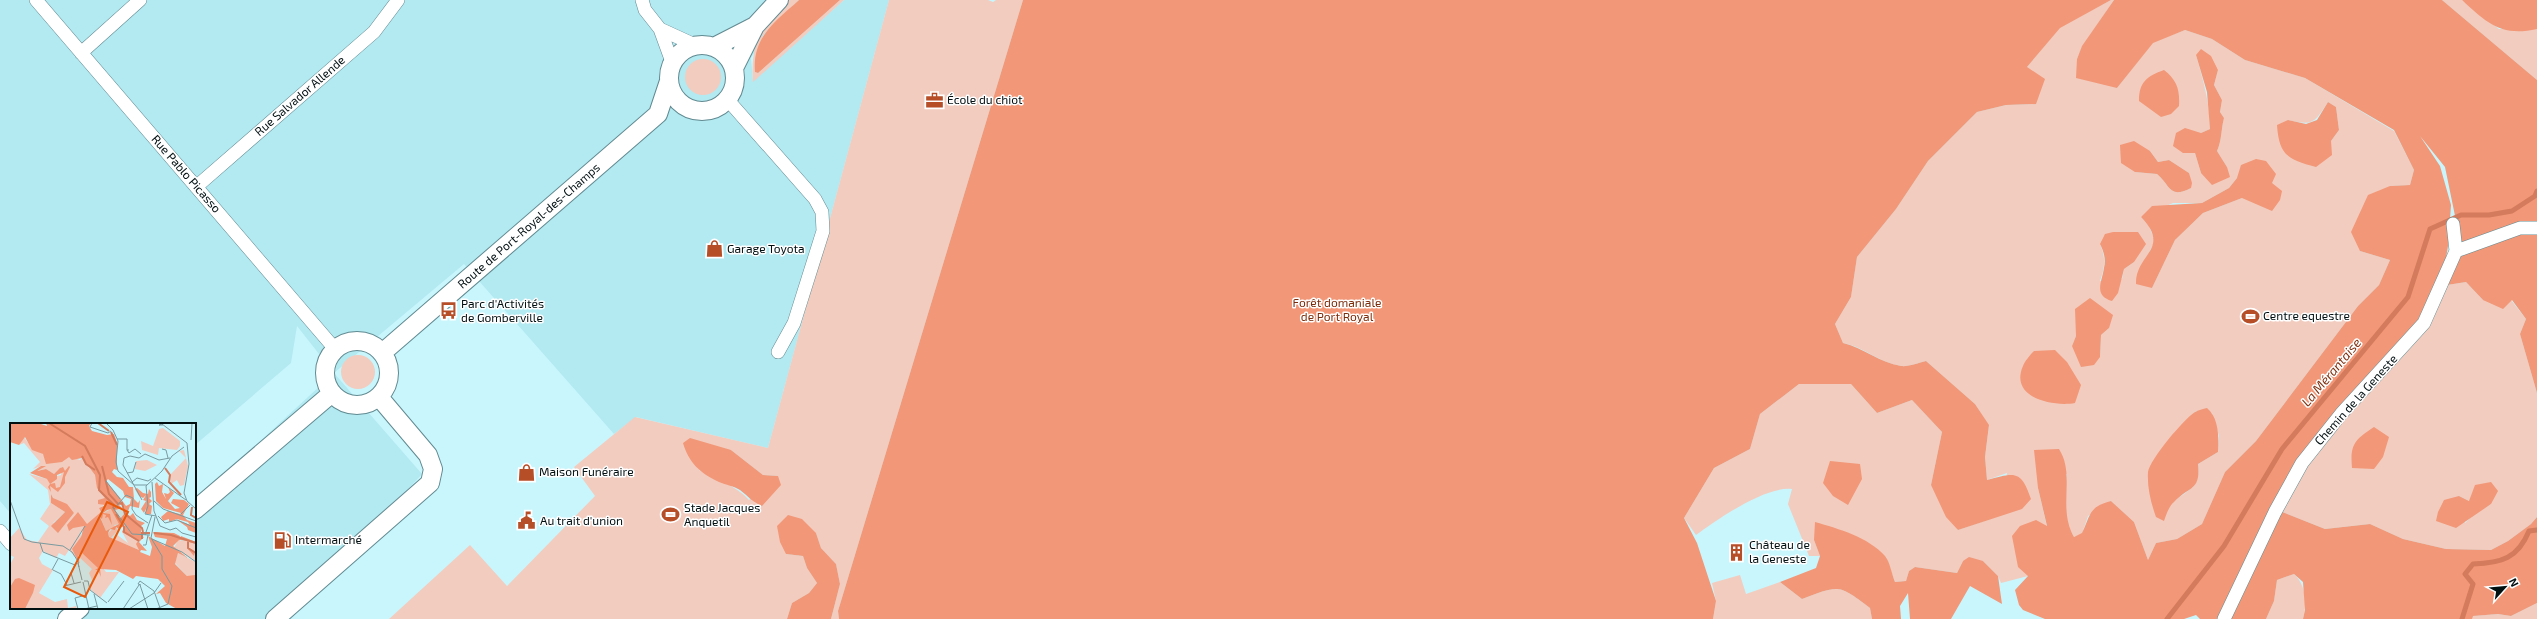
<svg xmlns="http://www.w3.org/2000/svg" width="2537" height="619" font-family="'Exo 2',sans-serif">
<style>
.built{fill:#b3e9f1}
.green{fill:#f2ccbf;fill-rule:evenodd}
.forest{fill:#f29777}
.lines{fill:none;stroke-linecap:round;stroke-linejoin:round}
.stream{stroke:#d37b5c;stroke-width:5}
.street-casing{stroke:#618a91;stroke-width:14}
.secondary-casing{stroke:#618a91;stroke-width:20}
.street{stroke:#fff;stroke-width:13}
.secondary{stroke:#fff;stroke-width:18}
.labels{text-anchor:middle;stroke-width:3;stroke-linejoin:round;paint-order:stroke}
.street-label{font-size:12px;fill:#020f11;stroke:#fff}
.poi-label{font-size:12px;fill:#020f11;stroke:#fff;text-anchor:start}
.park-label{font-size:12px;fill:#7c2c0b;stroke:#fff}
.water-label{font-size:13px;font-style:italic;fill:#813111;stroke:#fff}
.inset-river{fill:none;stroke:#d37b5c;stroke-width:2}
.inset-road{fill:none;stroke:#799a9f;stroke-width:1}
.view{fill:#e8590c;fill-opacity:0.15;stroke:#e8590c;stroke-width:2}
.inset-edge{fill:none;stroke:#020f11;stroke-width:2}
</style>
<rect width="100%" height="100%" fill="#c9f6fd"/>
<path class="built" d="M0,0H787L751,58L753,81L844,0H889L768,448L636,417L614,434L464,264L334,373L422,474L291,619H66L79,608H195V501L334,373L297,326L291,363L195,445V424H11V514L0,501Z"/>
<path class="green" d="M787,0H799L763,35L755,72L758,73L840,0H844L753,82C750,40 762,31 787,0Z
M889,0H988L993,2L996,0H1023L838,611L839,619H831L840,584L836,564L821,548L816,533L786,554L803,556L807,568L817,583L809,593L792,603L787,619H389L470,545L507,586L595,496L574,467L635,417L768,448ZM731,450L763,475L778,476L749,500C736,485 716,480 699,470Z
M2111,0H2114L2082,47L2077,59L2117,88L2153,42L2185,30L2212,39L2245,60L2305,78L2394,131L2414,170L2410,185L2390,186L2360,251L2390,260L2379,285L2358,306L2256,441L2225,472L2202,524L2177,539L2156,543L2148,560L2134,522L2111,501L2088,516L2082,534L2074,537C2062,517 2065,496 2067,474L2038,488L2047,527L2028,576L2001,583L1998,576L1983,561H1963L1957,573L1915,567L1909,571L1906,581L1895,582L1886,557L1814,540L1820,556H1809L1788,504L1792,489C1765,486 1718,519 1696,535L1684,518L1714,468L1750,449L1760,414L1799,384H1851L1877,413L1912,400L1942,432L1931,485L1958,530L1999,516L2007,473L1987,480L1985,457L1989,426L1975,404L1926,361C1918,363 1908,367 1901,366C1880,363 1864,347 1843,343L1835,324L1851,297L1857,257L1896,209L1928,161L1977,112L2006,105L2036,104L2027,67L2060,27ZM2196,55L2218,70L2214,85L2222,100L2220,112L2224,118C2221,129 2222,140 2217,151L2227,167L2201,173L2195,153L2201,133L2210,129C2210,103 2203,80 2196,55ZM2328,102L2336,107L2339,130L2331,141V155L2288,120C2314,126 2314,123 2328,102ZM2150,151L2158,162L2169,160L2189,173L2191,188C2169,199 2171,186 2157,174L2135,172ZM2237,178L2242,198L2203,213L2175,240L2152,288L2144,262L2155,241L2149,226L2141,217L2173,203H2202L2229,188ZM2100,244L2134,262L2124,269L2122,279L2100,281C2105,267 2106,258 2100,244ZM2109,328L2101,335L2100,357L2072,346L2076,336ZM2196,411L2212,413L2219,436L2218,452L2198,464C2201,488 2189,489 2173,502L2161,450Z
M2442,0H2462L2499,29H2537V80Z
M685 77a18 18 0 1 1 36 0a18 18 0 1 1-36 0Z
M2466,282L2483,300H2511L2526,319L2520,334L2537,393V517L2531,524L2508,541L2491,550L2446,549L2403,539L2370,524L2325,529L2280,511L2299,476L2447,285ZM2459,496L2469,501L2491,504L2474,514L2465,523Z
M341 372a17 17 0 1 1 34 0a17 17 0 1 1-34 0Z
M2294,574C2306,585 2307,603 2303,619H2266L2274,601L2277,580Z
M1740,575L1746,594L1780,582L1802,599C1840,585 1838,584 1870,608L1872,619H1713L1716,601L1712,583Z
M2537,603V619H2472V616L2498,614L2511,616Z"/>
<path class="forest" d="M799,0H840L758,73L755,72C752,37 775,22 799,0Z
M1023,0H2111L2060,28L2027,67L2045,79L2036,104L2006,105L1977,112L1928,161L1896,209L1857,257L1851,297L1835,324L1843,343C1864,348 1880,363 1901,366C1908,367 1918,363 1926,361L1975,404L1989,425L1985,457L1987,480C2014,473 2021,469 2031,499L2022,509L1958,530L1946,517L1931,485L1942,432L1912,400L1877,413L1851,384H1799L1760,414L1750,449L1714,468L1684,518L1697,543L1716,601L1713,619H839L838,611Z
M2114,0H2442L2537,80V224L2461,245L2445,167L2420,136L2440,166L2451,205L2448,246L2443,277L2411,332L2302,457L2221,619H2200L2196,615L2184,619H2045L2023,610L2019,605L2015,590L2028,576L2018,567L2012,536L2020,526L2036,520L2047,526L2038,488L2034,450L2059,449C2076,476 2057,507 2074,537L2082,533C2091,515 2088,507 2111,501L2134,522L2148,560L2156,543L2177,539L2202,524L2225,472L2256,441L2358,306L2379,285L2390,260L2360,251L2351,232L2368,195L2390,186L2410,185L2414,170L2394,130L2305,78L2245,60L2212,39L2185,30L2153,43L2117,88L2076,78L2077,59L2082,46Z
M2462,0H2537V29C2501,37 2487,23 2462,0Z
M2201,49L2211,56L2218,70L2214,85L2222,100L2220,112L2224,118C2221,129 2222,140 2217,151L2227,167L2230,177L2212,185L2201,173L2195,153H2183L2173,146L2176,133L2185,128L2201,133L2210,129L2207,92L2196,55Z
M2164,70C2177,80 2180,90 2179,106L2171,114L2161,117L2139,101C2139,82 2147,76 2164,70Z
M2328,102L2336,107L2339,130L2331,141L2332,155L2316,167C2288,160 2279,155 2277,125L2288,120L2306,124L2317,120Z
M2134,141L2150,151L2158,162L2169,160L2189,173L2192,183L2191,188C2169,199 2171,186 2157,174L2135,172L2121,163L2120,145Z
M2256,159L2266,161L2276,174L2272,183L2282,191L2280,200L2272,211L2242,198L2203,213L2175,240L2152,288L2136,284C2135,254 2172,249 2141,217L2152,206L2202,203L2229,188L2237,178L2241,165Z
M2113,232H2138L2146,244L2134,262L2124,269L2118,293L2112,301C2093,295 2102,282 2104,268C2106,259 2104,252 2100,244L2105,234Z
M2525,232H2537V393L2520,334L2526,319L2512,300L2503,309L2483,300L2466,282L2447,285L2461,254Z
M2090,298L2113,315L2109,328L2101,335L2100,357L2094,365L2081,367L2072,346L2076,336L2075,309Z
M2055,350L2067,362L2081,385L2075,403C2053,407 2009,398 2023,366C2025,361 2030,355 2034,351Z
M2207,408C2219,418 2219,438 2218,452L2198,464C2201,491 2189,486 2174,502C2169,506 2166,515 2164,521L2156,517C2151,503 2147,487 2148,472C2150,459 2184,419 2195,412C2198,410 2203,409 2207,408Z
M2374,427L2389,437L2383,457L2374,469L2352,468C2350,445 2354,440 2374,427Z
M690,438L731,450L763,475L778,476L781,485L762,506C750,500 749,497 740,490C734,486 726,485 719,482C700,473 689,463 683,443Z
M1830,461L1860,464L1862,479L1848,505L1833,496L1823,483Z
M2491,482L2498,491L2491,504L2456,528L2436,521L2438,512L2444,500L2459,496L2469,501L2475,485Z
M2280,511L2325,529L2370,524L2403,539L2446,549L2491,550L2508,541L2531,524L2537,517V603L2511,616L2498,614L2473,616L2472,619H2303L2305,610L2303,582L2294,574L2277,580L2274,601L2266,619H2229Z
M788,515L802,519L816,533L821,548L836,564L840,584L831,619H787L792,603L809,593L817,583L807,568L803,556L786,554L780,542L777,526Z
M1815,522C1839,529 1868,537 1885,556C1890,562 1892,575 1895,582L1906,581L1909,571L1915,567L1957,573L1963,561L1969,557L1983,561L1998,576L2002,604L1970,586L1951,619H1910L1908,593L1900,606L1901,619H1872L1870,608C1838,584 1840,585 1802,599L1780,582L1816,568L1820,556L1814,540Z"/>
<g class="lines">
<path class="stream" d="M2167,619L2224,546L2282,449L2408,297L2430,229L2461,215H2489L2512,211L2535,196L2537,191
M2462,619L2473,584L2465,574L2473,564C2502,563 2518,558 2529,531L2537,530"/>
<defs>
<path id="street" d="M36,0L335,349
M642,0L645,10L660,29L672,62
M660,29L695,45
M81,53L140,0
M727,99L815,199L822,212L823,231L794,323L778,352
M196,187L374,32L398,0
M2456,251L2520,228H2537
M0,531L11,544
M2224,619L2275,512L2302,463L2341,414L2424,323L2456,251L2453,224"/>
<path id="secondary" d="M669 78a33 33 0 1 1 66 0a33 33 0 1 1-66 0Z
M714,47L755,26
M734,68L755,26L779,0
M325 373a32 32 0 1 1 64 0a32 32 0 1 1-64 0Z
M382,353L658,114L669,81
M195,510L331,394
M67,619L80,608
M275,619L430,483L433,469L428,455L379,397"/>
</defs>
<use href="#street" class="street-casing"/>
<use href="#secondary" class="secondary-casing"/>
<use href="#street" class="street"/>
<use href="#secondary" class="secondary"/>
</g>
<defs>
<symbol id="office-bare" viewBox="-9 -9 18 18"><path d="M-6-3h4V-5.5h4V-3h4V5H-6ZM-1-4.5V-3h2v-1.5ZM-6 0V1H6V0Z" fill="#b64e28" stroke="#fff" stroke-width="2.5" paint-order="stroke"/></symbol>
<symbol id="shop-bare" viewBox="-9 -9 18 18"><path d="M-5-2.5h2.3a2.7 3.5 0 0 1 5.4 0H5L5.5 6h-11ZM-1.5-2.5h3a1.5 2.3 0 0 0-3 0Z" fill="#b64e28" stroke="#fff" stroke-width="2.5" paint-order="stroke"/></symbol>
<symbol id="bus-bare" viewBox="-9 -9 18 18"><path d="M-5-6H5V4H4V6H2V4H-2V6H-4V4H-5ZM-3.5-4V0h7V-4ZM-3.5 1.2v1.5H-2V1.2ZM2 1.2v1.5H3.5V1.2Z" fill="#b64e28" stroke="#fff" stroke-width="2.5" paint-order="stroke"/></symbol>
<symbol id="stadium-bare" viewBox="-9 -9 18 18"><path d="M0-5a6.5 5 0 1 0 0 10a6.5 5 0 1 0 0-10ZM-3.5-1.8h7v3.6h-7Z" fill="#b64e28" stroke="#fff" stroke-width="2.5" paint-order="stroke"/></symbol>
<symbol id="civic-bare" viewBox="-9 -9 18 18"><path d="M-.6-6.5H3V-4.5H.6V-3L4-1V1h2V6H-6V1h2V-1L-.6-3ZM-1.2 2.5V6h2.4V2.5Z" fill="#b64e28" stroke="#fff" stroke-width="2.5" paint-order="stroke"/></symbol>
<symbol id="fuel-bare" viewBox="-9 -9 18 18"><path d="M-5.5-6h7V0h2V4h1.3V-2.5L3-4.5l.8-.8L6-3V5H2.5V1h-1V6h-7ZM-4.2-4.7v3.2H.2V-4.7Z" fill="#b64e28" stroke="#fff" stroke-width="2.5" paint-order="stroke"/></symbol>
<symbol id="building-bare" viewBox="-9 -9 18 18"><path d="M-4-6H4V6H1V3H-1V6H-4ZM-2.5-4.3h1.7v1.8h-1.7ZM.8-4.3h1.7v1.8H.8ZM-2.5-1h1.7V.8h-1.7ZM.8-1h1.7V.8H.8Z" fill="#b64e28" stroke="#fff" stroke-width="2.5" paint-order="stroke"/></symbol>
</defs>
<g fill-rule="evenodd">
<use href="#office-bare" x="922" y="88" width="25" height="25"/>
<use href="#shop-bare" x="702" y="236" width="25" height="25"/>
<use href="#bus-bare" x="436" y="298" width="25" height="25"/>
<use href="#stadium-bare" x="2238" y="304" width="25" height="25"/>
<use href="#shop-bare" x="514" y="460" width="25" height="25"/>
<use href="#stadium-bare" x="658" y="502" width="25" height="25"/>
<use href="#civic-bare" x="514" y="508" width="25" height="25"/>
<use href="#fuel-bare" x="270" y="528" width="25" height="25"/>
<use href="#building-bare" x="1724" y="540" width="25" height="25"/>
</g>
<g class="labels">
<g class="street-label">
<text transform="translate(300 96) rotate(-41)" y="4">Rue Salvador Allende</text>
<text transform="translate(186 174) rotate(49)" y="4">Rue Pablo Picasso</text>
<text transform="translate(529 226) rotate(-41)" y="4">Route de Port-Royal-des-Champs</text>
<text transform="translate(2356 400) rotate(-48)" y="4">Chemin de la Geneste</text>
</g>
<g class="poi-label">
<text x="947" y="104">École du chiot</text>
<text x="727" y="253">Garage Toyota</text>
<text x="461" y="308">Parc d'Activités<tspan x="461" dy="14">de Gomberville</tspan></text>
<text x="2263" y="320">Centre equestre</text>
<text x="539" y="476">Maison Funéraire</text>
<text x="684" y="512">Stade Jacques<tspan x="684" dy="14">Anquetil</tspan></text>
<text x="540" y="525">Au trait d'union</text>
<text x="295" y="544">Intermarché</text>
<text x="1749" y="549">Château de<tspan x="1749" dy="14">la Geneste</tspan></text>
</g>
<g class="park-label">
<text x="1337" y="307">Forêt domaniale<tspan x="1337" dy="14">de Port Royal</tspan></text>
</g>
<g class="water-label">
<text transform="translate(2331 372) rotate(-50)" y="5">La Mérantaise</text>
</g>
</g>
<g transform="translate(10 423)">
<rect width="186" height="186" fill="#c9f6fd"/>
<path d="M153,5L170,18V23L167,27L149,25L148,32L132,27L131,18L143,23L149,6ZM13,13L22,25L33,31L40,40L59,33L70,37L72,35L85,52L89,68L97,75L89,65L95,62L104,77L89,85L91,89L70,110L72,117L96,149H109L90,175L80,166L82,157L79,150L82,146L68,133L70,140L59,127L55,133L49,130L46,135L33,128L29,135L32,141L43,147L29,170L45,179L57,176L58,185L66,183L67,186H15L23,170L5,156L0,164V142L4,134L0,132V115L9,105L17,117L28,119L39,103L30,96L40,81L38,67L19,51L37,56L51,52L52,44L44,51L36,46L26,48L32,45L31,43L23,46L30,39L14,20L9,22ZM41,71L43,75L64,90L51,106L43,100L55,89L41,80ZM174,27L178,43L174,62L170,63L167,57L161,61L160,52L176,35L169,28ZM137,37L147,42L135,48L125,46L126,38ZM101,86L110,101L104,102L108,107L100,116L98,110L104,105L96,108L90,93L92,95V91ZM116,106L115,110L128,118L129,127L103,116L106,111L118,120L112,109ZM170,113V118H178L177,125L182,130L185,129L179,125V118L186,121V138L164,125ZM168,130L186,139V154L177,153L165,140Z" fill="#f2ccbf" fill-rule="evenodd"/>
<path d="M0,0H28L37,3L36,0H81L79,3L82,8L97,12L104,11L107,20V47L104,46L102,49L107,54L113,55L119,64H123L124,76L128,80L130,77L129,85L120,83L117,91L120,93L123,90L127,97L135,100L131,103V113L134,114L129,119L137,128L131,127L130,129L140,133L142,124L138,113L155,123L157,116L145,114L143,109L164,110L170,113L169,116L171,113L186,119V121L179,119V125L185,129L184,133L177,125V118L169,117L163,123L178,135L168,130L165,141L177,153L185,152L186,186H167L156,180L150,170L146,171L155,163L148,156L126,153L123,156L106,147L90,146L91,154L88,147H85L88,145L71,129L68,133L69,140L62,126L71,114L74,103L63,105L59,108L57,102L68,89L77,101L91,89L89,85L96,82L88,81V77L95,75L87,65L85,52L72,35L62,37L59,34L52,39L36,41L33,31L22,27L15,14L9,22L0,19ZM98,56L113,68L115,74L121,76L120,81L116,83L111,76L96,58ZM108,81L114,83L115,90L110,96L105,87L112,85ZM101,86L109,101L96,108L90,94L92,96L93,91L96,92L95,95L98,94L102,102L100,91L93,90L97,87L99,90L97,87ZM115,102L112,109L128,118L126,121L129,127L99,114L98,110L100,106L105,107L106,104L109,106ZM31,43H36L27,48L36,46L44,51L50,45L53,44L55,48L59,43L60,44L55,54V60L48,69L40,63L41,69L38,64L40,61L45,60L46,65L50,64L54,49L47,52V56L40,61L37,56L20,50ZM147,59L149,63L153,61L152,69L156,76L154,70L158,71L160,69L158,64L164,70L158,78L165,86L170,85L161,80L163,76L174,77L179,81L173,92L177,97L186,100V110L178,107L177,104L167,97L180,102L178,99L167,96L159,99V96L153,98L151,94L158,88L170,91L171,90L153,85L146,78L145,61ZM127,65L133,70L138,71L139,66L141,69V74L139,75L142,78L139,81L142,83L141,91H136V86L134,90L131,86L136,78L133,77L136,72L133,75L129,73L125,66ZM41,71L43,75L57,81L64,90L48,110L41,103L55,89L41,80ZM9,155L25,162L23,170L15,186H0V164L5,156Z" fill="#f29777" fill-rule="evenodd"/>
<path class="inset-river" d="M39,0L75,23L90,52L89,67L104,82L103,85M88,0L99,8M101,9L107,22M72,33L76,41L85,47M92,43L99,71L108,81L112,80L115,91L132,105L133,109M155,45L160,52L159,59L171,72M182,84L181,92L186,95M106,91L114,104V109L129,118M144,110L161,112L186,120M132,116V110H140M178,119V125L186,130"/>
<path class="inset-road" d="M82,0L80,4L98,10L101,8M96,0L103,7L108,18L106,39L108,48L124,62H137M153,2H149L152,1L177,20L179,41L174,70L177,78L186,86M107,16H117V27M181,17L182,0M152,26L156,27L158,35M119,27H117L119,30L125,26L131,31M117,50L123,49L126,39M145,55L176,77M96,58L110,76M122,59L127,55L138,58L141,56M142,59L144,88L150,103L160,107L166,105L172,110L186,114M0,77L14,116L22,119L53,123L62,129L69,140M132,77L113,42L114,35L120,33L129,35L135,31L149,37L160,35M144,78L153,86L186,98M103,85L122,111L140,112M104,86L116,72L123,75L122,86L126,92L138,100M171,91L180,82M146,93L135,91L138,83L136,63L152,48L162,33L174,24M148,93L155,100L167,97L186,105M145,94L141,115L152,133V146L162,163L158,181L146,186M135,112L142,92M142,116L172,129L186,139M30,120L33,129L65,142M133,122H136L138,112M60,127L75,103M69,144L68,140L72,157M42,147L48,136M43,147L51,151L57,162M74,158H78L80,167L97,180M73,159L79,186M64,160L61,150L65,142M130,162L138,186M131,162L128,161L130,158L144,168L150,185M54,163L71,159M84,171L88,186M98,179L114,158M68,186L65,175L76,172M74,186L87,183M113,186L129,162M119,186L144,170L151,160"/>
<path class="view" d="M97,79L118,89L75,174L54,164Z"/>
<rect width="186" height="186" class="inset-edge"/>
</g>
<g transform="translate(2505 587) rotate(63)" stroke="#ffffff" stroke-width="3" paint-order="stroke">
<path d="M0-3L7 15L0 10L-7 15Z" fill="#020f11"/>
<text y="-6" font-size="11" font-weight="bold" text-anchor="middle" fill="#020f11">N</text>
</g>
</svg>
